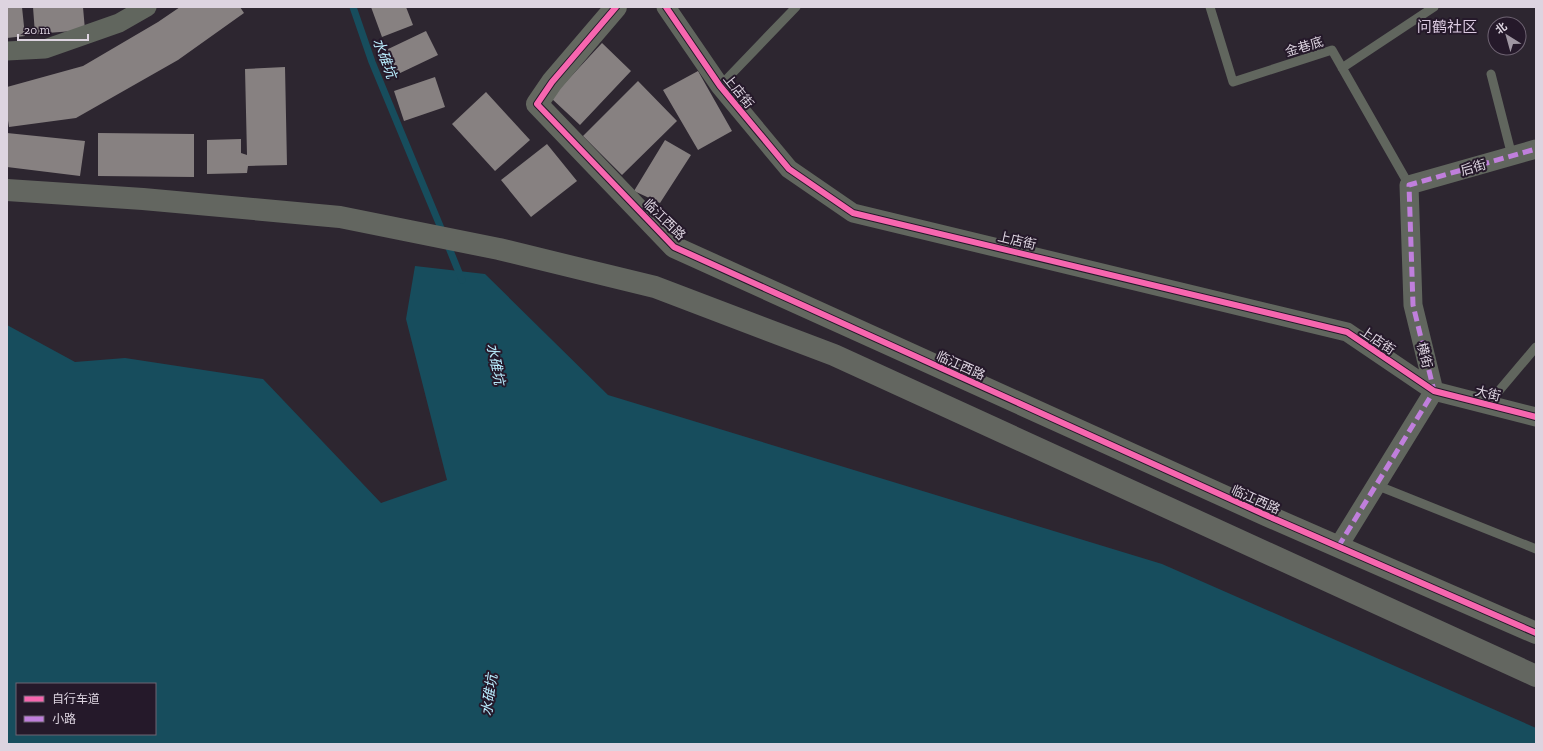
<svg xmlns="http://www.w3.org/2000/svg" width="1543" height="751" font-family="'Zilla Slab','Noto Sans SC',serif">
<style>
.water{fill:#174d5d;fill-rule:evenodd}
.lines{fill:none;stroke-linecap:round;stroke-linejoin:round}
.stream{stroke:#174d5d;stroke-width:7}
.building{fill:#878181}
.lane{stroke:#61665e;stroke-width:9}
.street{stroke:#61665e;stroke-width:19}
.secondary{stroke:#646860;stroke-width:22}
.primary{stroke:#636660;stroke-width:22}
.quiet{stroke:#c07fdc;stroke-width:5;stroke-dasharray:10 5;stroke-linecap:butt}
.cycleway-casing{stroke:#25192a;stroke-width:8}
.cycleway{stroke:#f766af;stroke-width:6}
.labels{text-anchor:middle;stroke-width:4;stroke-linejoin:round;paint-order:stroke}
.street-label{font-size:13px;fill:#ddd4e0;stroke:#25192a}
.water-label{font-size:14px;font-style:italic;fill:#baedfe;stroke:#25192a}
.quarter-label{font-size:15px;fill:#dbcae1;stroke:#25192a}
</style>
<rect width="100%" height="100%" fill="#2d2630"/>
<path class="water" d="M415,266L485,274L608,395L1162,564L1536,728V744H7V325L75,362L125,358L263,379L381,503L447,480L406,319ZM17,684H155V734H17Z"/>
<g class="lines">
<path class="stream" d="M353,7L372,62L443,233
M447,243L462,280"/>
</g>
<path class="building" d="M7,7H22L25,36L7,38Z
M33,7H83L85,30L35,34Z
M180,7H240L244,13L178,60L76,118L9,127L7,114V87L83,66L158,22Z
M371,7H406L413,25L382,37Z
M426,31L438,55L396,75L384,51Z
M602,43L631,71L580,125L551,98Z
M285,67L287,165L248,166L247,173L207,174V140L241,139V153L247,155L245,69Z
M698,71L732,131L698,150L663,90Z
M435,77L445,107L404,121L394,91Z
M638,81L677,121L622,175L583,136Z
M486,92L530,140L495,171L452,124Z
M7,133L85,141L80,176L7,167Z
M98,133L194,134V177L98,176Z
M665,140L691,155L660,203L634,191Z
M547,144L577,181L531,217L501,180Z"/>
<g class="lines">
<path class="lane" d="M1210,7L1233,82L1332,50L1409,185
M1342,68L1434,7
M1491,74L1512,156
M720,86L796,7
M1487,405L1536,347
M1376,485L1536,549"/>
<path class="street" d="M666,7L720,86L789,169L853,213L1347,332L1434,391L1536,417
M7,51L45,49L119,23L147,7
M1338,547L1434,391L1413,305L1409,185L1536,149"/>
<path class="secondary" d="M616,7L552,82L537,104L674,247L1268,516L1536,633"/>
<path class="primary" d="M7,190L143,199L340,217L499,249L655,287L834,355L1536,676"/>
<path class="quiet" d="M1338,547L1434,391L1413,305L1409,185L1536,149"/>
<defs>
<path id="cycleway" d="M616,7L552,82L537,104L674,247L1268,516L1536,633
M666,7L720,86L789,169L853,213L1347,332L1434,391L1536,417"/>
</defs>
<use href="#cycleway" class="cycleway-casing"/>
<use href="#cycleway" class="cycleway"/>
</g>
<g class="labels">
<g class="street-label">
<text transform="translate(1304 46) rotate(-17)" y="5">金巷底</text>
<text transform="translate(739 91) rotate(51)" y="5">上店街</text>
<text transform="translate(1473 167) rotate(-16)" y="5">后街</text>
<text transform="translate(665 219) rotate(44)" y="5">临江西路</text>
<text transform="translate(1017 240) rotate(13)" y="5">上店街</text>
<text transform="translate(1378 340) rotate(34)" y="5">上店街</text>
<text transform="translate(1425 355) rotate(76)" y="5">横街</text>
<text transform="translate(961 365) rotate(24)" y="5">临江西路</text>
<text transform="translate(1488 393) rotate(14)" y="5">大街</text>
<text transform="translate(1256 499) rotate(24)" y="5">临江西路</text>
</g>
<g class="water-label">
<text transform="translate(385 58) rotate(69)" y="5">水碓坑</text>
<text transform="translate(496 364) rotate(79)" y="5">水碓坑</text>
<text transform="translate(489 695) rotate(-82)" y="5">水碓坑</text>
</g>
<g class="quarter-label">
<text x="1447" y="32">问鹤社区</text>
</g>
</g>
<rect width="1543" height="751" fill="none" stroke="#ddd4e0" stroke-width="16"/>
<rect x="16" y="683" width="140" height="52" fill="#25192a" stroke="#6f6473"/>
<rect x="24" y="696" width="20" height="6" fill="#f766af" stroke="#6f6473"/>
<text x="52" y="703" font-size="12" fill="#ddd4e0">自行车道</text>
<rect x="24" y="716" width="20" height="6" fill="#c07fdc" stroke="#6f6473"/>
<text x="52" y="723" font-size="12" fill="#ddd4e0">小路</text>
<g transform="translate(1507 36) rotate(323)"><circle r="19" fill="#25192a" stroke="#6f6473"/>
<path d="M0-3L7 15L0 10L-7 15Z" fill="#9f97a2"/>
<text y="-6" font-size="11" font-weight="bold" text-anchor="middle" fill="#ddd4e0">北</text>
</g>
<path d="M18 34v6h70v-6" fill="none" stroke="#ddd4e0" stroke-width="2"/>
<text x="24" y="34" font-size="12" fill="#ddd4e0" stroke="#25192a" stroke-width="3" paint-order="stroke">20 m</text>
</svg>
